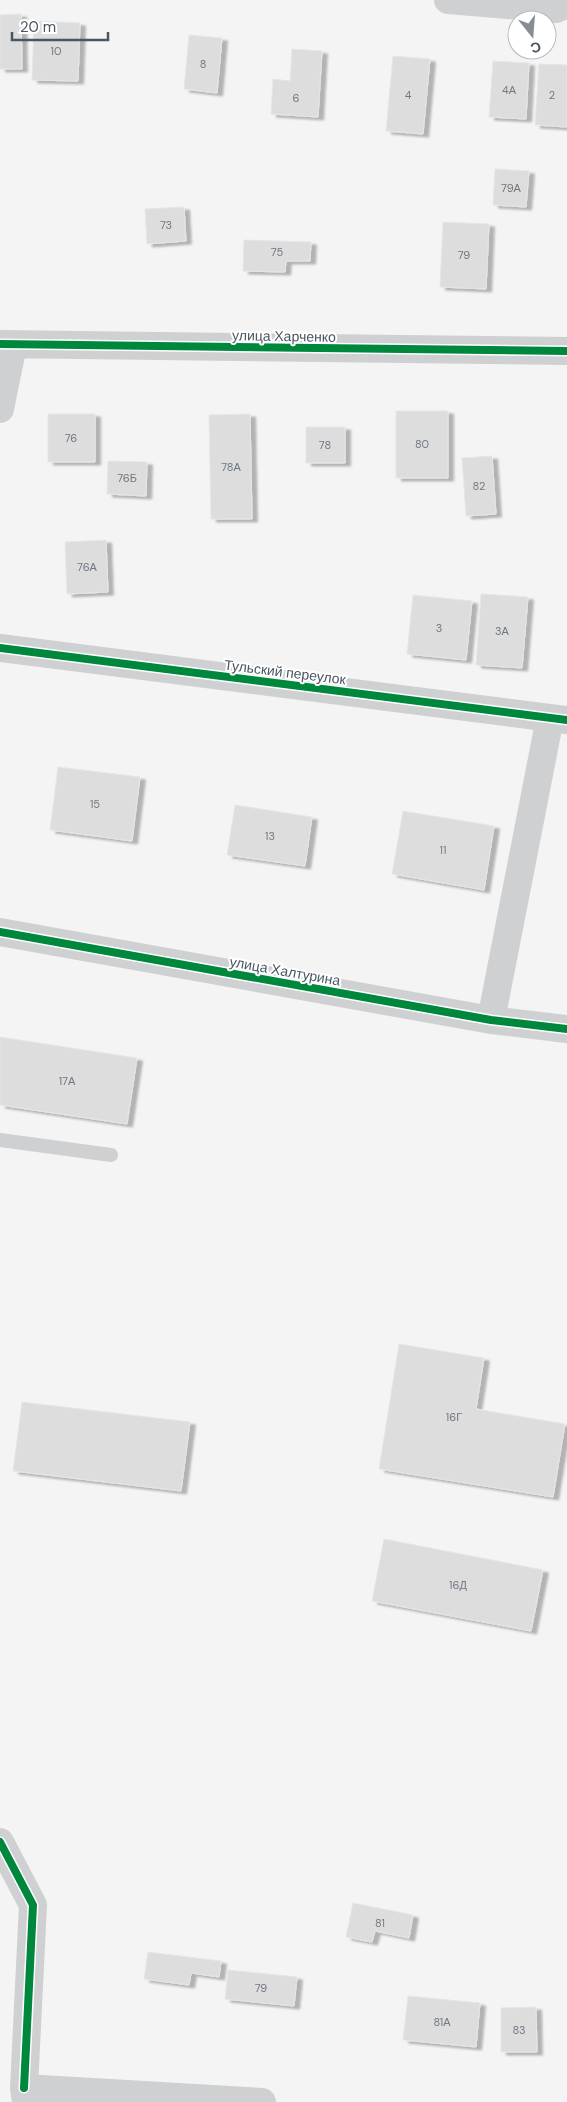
<svg xmlns="http://www.w3.org/2000/svg" width="567" height="2102" font-family="'DM Sans',sans-serif">
<style>
.building{fill:#ddddde;stroke:#e5e6e7;filter:url(#shadow)}
.lines{fill:none;stroke-linecap:round;stroke-linejoin:round}
.service{stroke:#ced0d2;stroke-width:14}
.minor{stroke:#ced0d2;stroke-width:28}
.cycleway-casing{stroke:#fff;stroke-width:11}
.cycleway{stroke:#00873e;stroke-width:8}
.labels{text-anchor:middle;stroke-width:4;stroke-linejoin:round;paint-order:stroke}
.number-label{font-size:11px;fill:#707881}
.street-label{font-size:14px;fill:#4a5661;stroke:#fff}
</style>
<defs>
<filter id="shadow"><feDropShadow dx="5.5" dy="3" stdDeviation="1" flood-color="#0004"/></filter>
</defs>
<rect width="100%" height="100%" fill="#f4f4f4"/>
<path class="building" d="M21,14L22,69H0V15Z
M34,21L80,23L78,81L32,80Z
M189,35L222,38L217,93L184,89Z
M292,49L322,51L318,117L271,114L273,79L290,81Z
M393,56L430,59L423,134L386,131Z
M493,61L529,63L526,119L489,117Z
M539,64L567,65V127L535,125Z
M495,169L529,171L526,207L493,205Z
M184,207L186,241L147,244L145,209Z
M443,222L489,224L486,289L440,287Z
M244,240L311,242L310,261H286L285,272L243,271Z
M396,411H448V478H396Z
M48,414H95V462H48Z
M250,414L252,519H211L209,415Z
M306,427H345V463H306Z
M492,456L496,514L466,516L462,458Z
M108,461L147,462L146,496L107,494Z
M106,540L108,592L67,594L65,542Z
M481,594L528,597L522,668L476,665Z
M413,595L472,601L466,660L407,654Z
M58,767L140,777L132,841L50,830Z
M235,805L312,817L305,866L227,855Z
M403,811L494,826L484,890L392,874Z
M0,1037L137,1058L127,1124L0,1105Z
M399,1344L484,1358L476,1409L565,1424L553,1497L379,1469Z
M22,1402L190,1422L181,1491L13,1471Z
M384,1539L543,1570L531,1631L372,1601Z
M353,1903L413,1915L409,1938L375,1931L372,1942L346,1937Z
M148,1952L221,1961L219,1977L191,1973L189,1985L144,1979Z
M228,1970L297,1977L294,2006L225,1999Z
M408,1996L480,2003L476,2047L403,2040Z
M536,2007L537,2052H501V2008Z"/>
<g class="lines">
<path class="service" d="M0,1140L111,1155"/>
<path class="minor" d="M448,0L556,9L567,4
M0,344L567,351
M0,409L13,345
M0,648L567,720
M0,932L491,1020L567,1029
M491,1020L550,718
M0,1842L33,1905L24,2088
M26,2102L24,2088L262,2102"/>
<defs>
<path id="cycleway" d="M0,344L567,351
M0,648L567,720
M0,932L491,1020L567,1029
M0,1842L33,1905L24,2088"/>
</defs>
<use href="#cycleway" class="cycleway-casing"/>
<use href="#cycleway" class="cycleway"/>
</g>
<g class="labels">
<g class="number-label">
<text x="56" y="55">10</text>
<text x="203" y="68">8</text>
<text x="509" y="94">4А</text>
<text x="408" y="99">4</text>
<text x="552" y="99">2</text>
<text x="296" y="102">6</text>
<text x="511" y="192">79А</text>
<text x="166" y="229">73</text>
<text x="277" y="256">75</text>
<text x="464" y="259">79</text>
<text x="71" y="442">76</text>
<text x="422" y="448">80</text>
<text x="325" y="449">78</text>
<text x="231" y="471">78А</text>
<text x="127" y="482">76Б</text>
<text x="479" y="490">82</text>
<text x="87" y="571">76А</text>
<text x="439" y="632">3</text>
<text x="502" y="635">3А</text>
<text x="95" y="808">15</text>
<text x="270" y="840">13</text>
<text x="443" y="854">11</text>
<text x="67" y="1085">17А</text>
<text x="454" y="1421">16Г</text>
<text x="458" y="1589">16Д</text>
<text x="380" y="1927">81</text>
<text x="261" y="1992">79</text>
<text x="442" y="2026">81А</text>
<text x="519" y="2034">83</text>
</g>
<g class="street-label">
<text transform="translate(284 336) rotate(1)" y="5">улица Харченко</text>
<text transform="translate(285 672) rotate(7)" y="5">Тульский переулок</text>
<text transform="translate(285 971) rotate(10)" y="5">улица Халтурина</text>
</g>
</g>
<g transform="translate(532 35) rotate(163)"><circle r="24" fill="#ffffff" stroke="#b7bbc0"/>
<path d="M0-4L9 19L0 12L-9 19Z" fill="#868d94"/>
<text y="-8" font-size="14" font-weight="bold" text-anchor="middle" fill="#4a5661">С</text>
</g>
<path d="M12 32v8h96v-8" fill="none" stroke="#4a5661" stroke-width="2.5"/>
<text x="20" y="32" font-size="15" fill="#4a5661" stroke="#ffffff" stroke-width="4" paint-order="stroke">20 m</text>
</svg>
